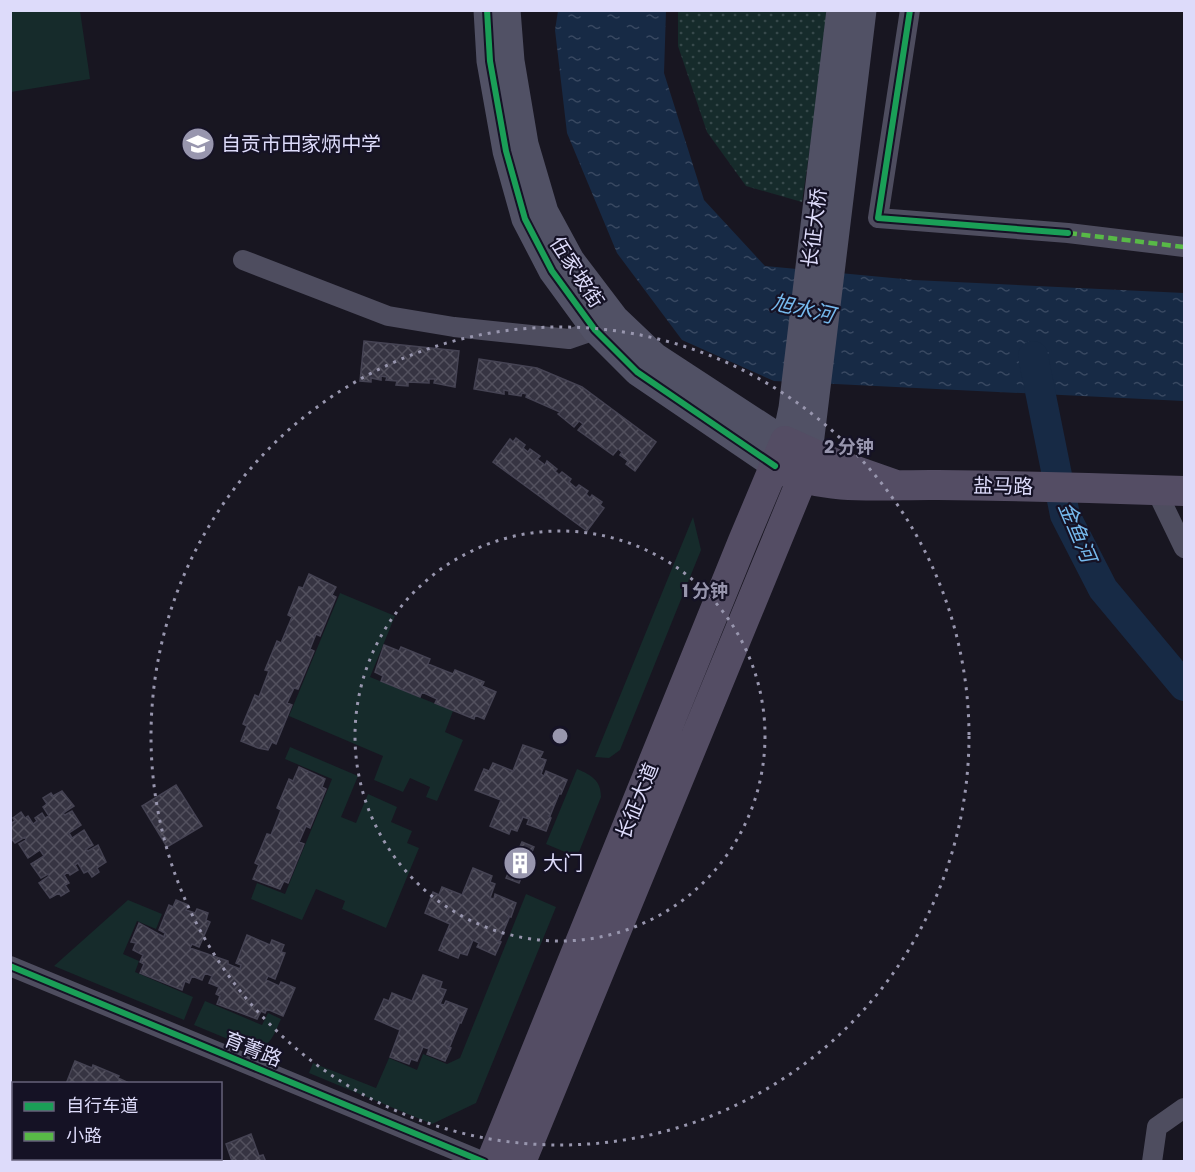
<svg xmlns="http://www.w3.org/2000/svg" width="1195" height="1172" font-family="Poppins,'Noto Sans SC',sans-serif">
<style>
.grass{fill:#162b2b}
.park{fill:url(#park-dots)}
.water{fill:url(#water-ripples)}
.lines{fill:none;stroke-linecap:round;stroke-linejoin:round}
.river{stroke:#172a45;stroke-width:30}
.building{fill:url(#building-cross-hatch);stroke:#454353;stroke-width:1.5}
.street{stroke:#4e4d5f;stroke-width:20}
.secondary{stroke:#515165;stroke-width:27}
.primary{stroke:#544d64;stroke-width:30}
.quiet{stroke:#58b947;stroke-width:4.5;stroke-dasharray:9 4.5;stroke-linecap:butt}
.cycleway-casing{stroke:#151225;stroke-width:10}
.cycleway{stroke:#1a9f57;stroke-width:6}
.ring{fill:none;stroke:#9896ae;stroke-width:3;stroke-dasharray:3 6}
.labels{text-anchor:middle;stroke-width:4.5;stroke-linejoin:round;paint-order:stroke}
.poi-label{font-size:20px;fill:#dddbfa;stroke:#151225;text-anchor:start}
.street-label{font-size:20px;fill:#dddbfa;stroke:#151225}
.water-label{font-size:21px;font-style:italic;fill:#76b9ed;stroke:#151225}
.centre{fill:#9896ae;stroke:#151225;stroke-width:3}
.ring-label{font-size:18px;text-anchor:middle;font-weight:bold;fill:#9896ae;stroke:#151225;stroke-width:4.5;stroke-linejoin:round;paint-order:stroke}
</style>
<defs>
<pattern id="park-dots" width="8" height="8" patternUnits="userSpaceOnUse" patternTransform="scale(1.5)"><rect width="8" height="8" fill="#162b2b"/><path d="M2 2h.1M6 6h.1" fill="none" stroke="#37494b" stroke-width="1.8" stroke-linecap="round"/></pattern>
<pattern id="water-ripples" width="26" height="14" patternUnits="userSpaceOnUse" patternTransform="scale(1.5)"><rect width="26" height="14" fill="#172a45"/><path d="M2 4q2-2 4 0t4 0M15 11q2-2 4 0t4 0" fill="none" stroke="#384861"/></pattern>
<pattern id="building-cross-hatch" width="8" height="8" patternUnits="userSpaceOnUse" patternTransform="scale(1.5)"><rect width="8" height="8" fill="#363442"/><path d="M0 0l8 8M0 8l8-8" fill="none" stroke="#53515e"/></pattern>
</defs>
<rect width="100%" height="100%" fill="#181621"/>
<path class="grass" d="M10,11H80L90,79L11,92Z
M693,517L701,550L620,750L609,758L595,757Z
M340,593L395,616L370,677L453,711L445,732L463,740L437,801L426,797L430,787L410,778L403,792L374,780L383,756L289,716Z
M290,747L358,776L341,817L356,823L368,794L397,807L391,822L412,831L407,843L419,848L386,928L342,909L345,901L316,889L302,920L251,899L257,883L285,894L332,779L285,759Z
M577,769C591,775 601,780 601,797L577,857L546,844Z
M526,894L556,907L476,1103L432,1124L309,1073L313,1063L376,1088L389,1058L417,1070L423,1054L447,1064L460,1058Z
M128,900L162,914L156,929L137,921L123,954L139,961L135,972L193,997L184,1020L54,966Z
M205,1001L262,1025L268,1013L281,1019C274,1034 271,1048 252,1049L194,1025Z"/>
<path class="park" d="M678,11H830L802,202L746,186L707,132L678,46Z"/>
<path class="water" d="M558,11H666L664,73L704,200L765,266L914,280L1184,293V401L774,381L682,340L617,253L567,133L555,30Z"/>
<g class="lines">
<path class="river" d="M1033,356L1065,515L1103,589L1184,686"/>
</g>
<path class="building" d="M364,341L459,351L455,387L434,383L435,379H429V383L408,382V386L396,385L397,381L386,380L387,377L381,376V380L371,378V382L360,381Z
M479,359L537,368L582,387L656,442L635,471L626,464L628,461L620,455L622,452L618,449L613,455L578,430L583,424L579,421L574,427L558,414L560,412L526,397L527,394L522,393L521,396L509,394V391L504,390V394L474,389Z
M516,438L525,445L523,448L528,452L530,449L540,456L537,459L545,465L547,461L557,469L555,471L559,475L562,472L571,479L569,482L576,488L579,485L588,491L586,494L590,498L592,495L602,502L600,505L604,508L587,531L493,462L510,439L513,442Z
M309,574L336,587L332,595L336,597L320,636L316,634L310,649L314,651L298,689L294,688L287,703L292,705L276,744L272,742L268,750L258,748L241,741L247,726L243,724L255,695L259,697L269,671L265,670L277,641L281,643L292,617L288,615L299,587L303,588Z
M384,645L399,651L401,647L430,659L428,664L453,674L455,670L484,682L482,686L496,692L484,719L475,715L474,719L435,703L437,699L422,692L420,697L381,681L383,676L375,672Z
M523,745L543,752L540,758L546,760L541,774L544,776L546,771L567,780L561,794H558H559L550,816H549L551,818L546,831L527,824L529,819L523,817L517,831L511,829L509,834L490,826L501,800L475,790L484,769L489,771L493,763L513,771Z
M299,767L325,779L322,787L326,789L310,828L306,826L299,842L304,844L288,883L284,881L280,889L253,879L259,865L255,863L267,834L271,835L281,810L277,808L289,779L293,781Z
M176,785L202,826L167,847L142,806Z
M62,791L74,806L63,813L65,815L72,811L81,825L69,833L72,838L84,830L93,845L86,849L88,851L98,845L106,862L97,868L99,872L92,877L88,871L84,873L78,863L75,865L78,870L70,875L68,872L64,875L69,883L65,885L69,891L61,896L59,893L50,898L39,883L49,876L48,874L41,878L31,864L44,856L40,850L28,858L19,844L26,840L25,837L15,843L10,837V824L15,821L13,818L21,812L25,818L28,816L33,824L37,821L35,818L42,813L45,818L49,816L43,807L47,804L43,798L51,793L53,796Z
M522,842L534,847L519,883L506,878Z
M473,868L492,876L490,882L495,884L490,898L494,899L495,894L516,903L511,917L508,916L509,918L500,940L498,941L501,942L495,955L477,947L479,943L473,940L467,955L460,953L458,958L439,950L450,924L425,913L433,892L439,895L442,887L462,895Z
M176,900L188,905L186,910L195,913L197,909L208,913L206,920L210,922L199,947L192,944L190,948L228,961V964L240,969L241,965L236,963L247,935L270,945L272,940L284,945L281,952L285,953L275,979L268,976L266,980L279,986L281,982L295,988L283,1016L267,1009L265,1013L261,1011L257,1019L217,1004L220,996L216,994L219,987L209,983L212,976L205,973L202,980L192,976L189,983L185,981L182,990L140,973L144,964L140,962L143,955L133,950L136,943L131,942L139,923L164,937L165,933L159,930L169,905L173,907Z
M423,975L442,982L440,988L446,990L440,1004L444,1005L446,1001L467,1009L461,1023L458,1022L459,1024L450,1046L448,1047L451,1048L445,1061L427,1054L429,1049L423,1047L417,1061L411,1059L409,1064L390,1057L400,1030L375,1019L384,999L389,1001L392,993L412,1001Z
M75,1061L92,1068L93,1065L119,1076L118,1078L131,1084H66Z
M251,1134L259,1156L263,1155L266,1162H231L232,1161L226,1144Z
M97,1158H132L131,1162H104Z"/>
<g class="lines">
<path class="street" d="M910,10L878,218L1068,233L1184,247
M243,260L388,316L454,327L569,339L595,330L606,323
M1156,490L1184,548
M10,966L484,1162
M1152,1162L1157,1127L1184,1108"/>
<path class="secondary" d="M487,10L490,61L506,151L525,219L552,271L595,330L637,372L775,466
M507,10L511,61L525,144L545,212L571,260L615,318L655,356L785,441L792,408L840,10
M809,453L863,10"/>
<path class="primary" d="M785,471C829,492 890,484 938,485C1020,486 1102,488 1184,491
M491,1162L743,541L785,441L836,464L893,484
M521,1162L802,479L809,453"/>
<path class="quiet" d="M1068,233L1184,247"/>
<defs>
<path id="cycleway" d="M487,10L490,61L506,151L525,219L552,271L595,330L637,372L775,466
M910,10L878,218L1068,233
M10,966L484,1162"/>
</defs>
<use href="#cycleway" class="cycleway-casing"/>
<use href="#cycleway" class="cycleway"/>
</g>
<g class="ring">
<circle cx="560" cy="736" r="205"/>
<circle cx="560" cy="736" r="409"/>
</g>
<defs>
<symbol id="school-disc" viewBox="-11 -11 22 22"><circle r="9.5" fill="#9896ae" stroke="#151225"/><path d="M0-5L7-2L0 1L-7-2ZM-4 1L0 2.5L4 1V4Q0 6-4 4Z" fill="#fff"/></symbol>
<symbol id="building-disc" viewBox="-11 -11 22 22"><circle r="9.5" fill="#9896ae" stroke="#151225"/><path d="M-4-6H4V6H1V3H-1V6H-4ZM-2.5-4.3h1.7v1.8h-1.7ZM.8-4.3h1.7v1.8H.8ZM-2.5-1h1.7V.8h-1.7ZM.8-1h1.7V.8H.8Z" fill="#fff"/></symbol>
</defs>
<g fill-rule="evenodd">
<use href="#school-disc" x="179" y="125" width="38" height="38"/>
<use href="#building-disc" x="501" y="844" width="38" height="38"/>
</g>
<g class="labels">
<g class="poi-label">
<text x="221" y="151">自贡市田家炳中学</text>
<text x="543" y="870">大门</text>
</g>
<g class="street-label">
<text transform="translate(814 228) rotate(-83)" y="7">长征大桥</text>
<text transform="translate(577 272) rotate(57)" y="7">伍家坡街</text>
<text transform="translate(1003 486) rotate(1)" y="7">盐马路</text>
<text transform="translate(637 801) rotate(-68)" y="7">长征大道</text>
<text transform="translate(253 1049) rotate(22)" y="7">育菁路</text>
</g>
<g class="water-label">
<text transform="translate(803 309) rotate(13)" y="7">旭水河</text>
<text transform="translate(1077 532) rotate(67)" y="7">金鱼河</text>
</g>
</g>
<circle cx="560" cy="736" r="9" class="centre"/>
<g class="ring-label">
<text x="849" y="453">2 分钟</text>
<text x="705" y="597">1 分钟</text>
</g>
<rect width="1195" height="1172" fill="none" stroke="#dddbfa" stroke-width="24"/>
<rect x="12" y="1082" width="210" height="78" fill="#151225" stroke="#65627a" stroke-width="1.5"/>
<rect x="24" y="1102" width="30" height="9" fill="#1a9f57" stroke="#65627a" stroke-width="1.5"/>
<text x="66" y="1112" font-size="18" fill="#dddbfa">自行车道</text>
<rect x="24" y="1132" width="30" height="9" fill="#58b947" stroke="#65627a" stroke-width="1.5"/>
<text x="66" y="1142" font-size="18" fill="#dddbfa">小路</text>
</svg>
